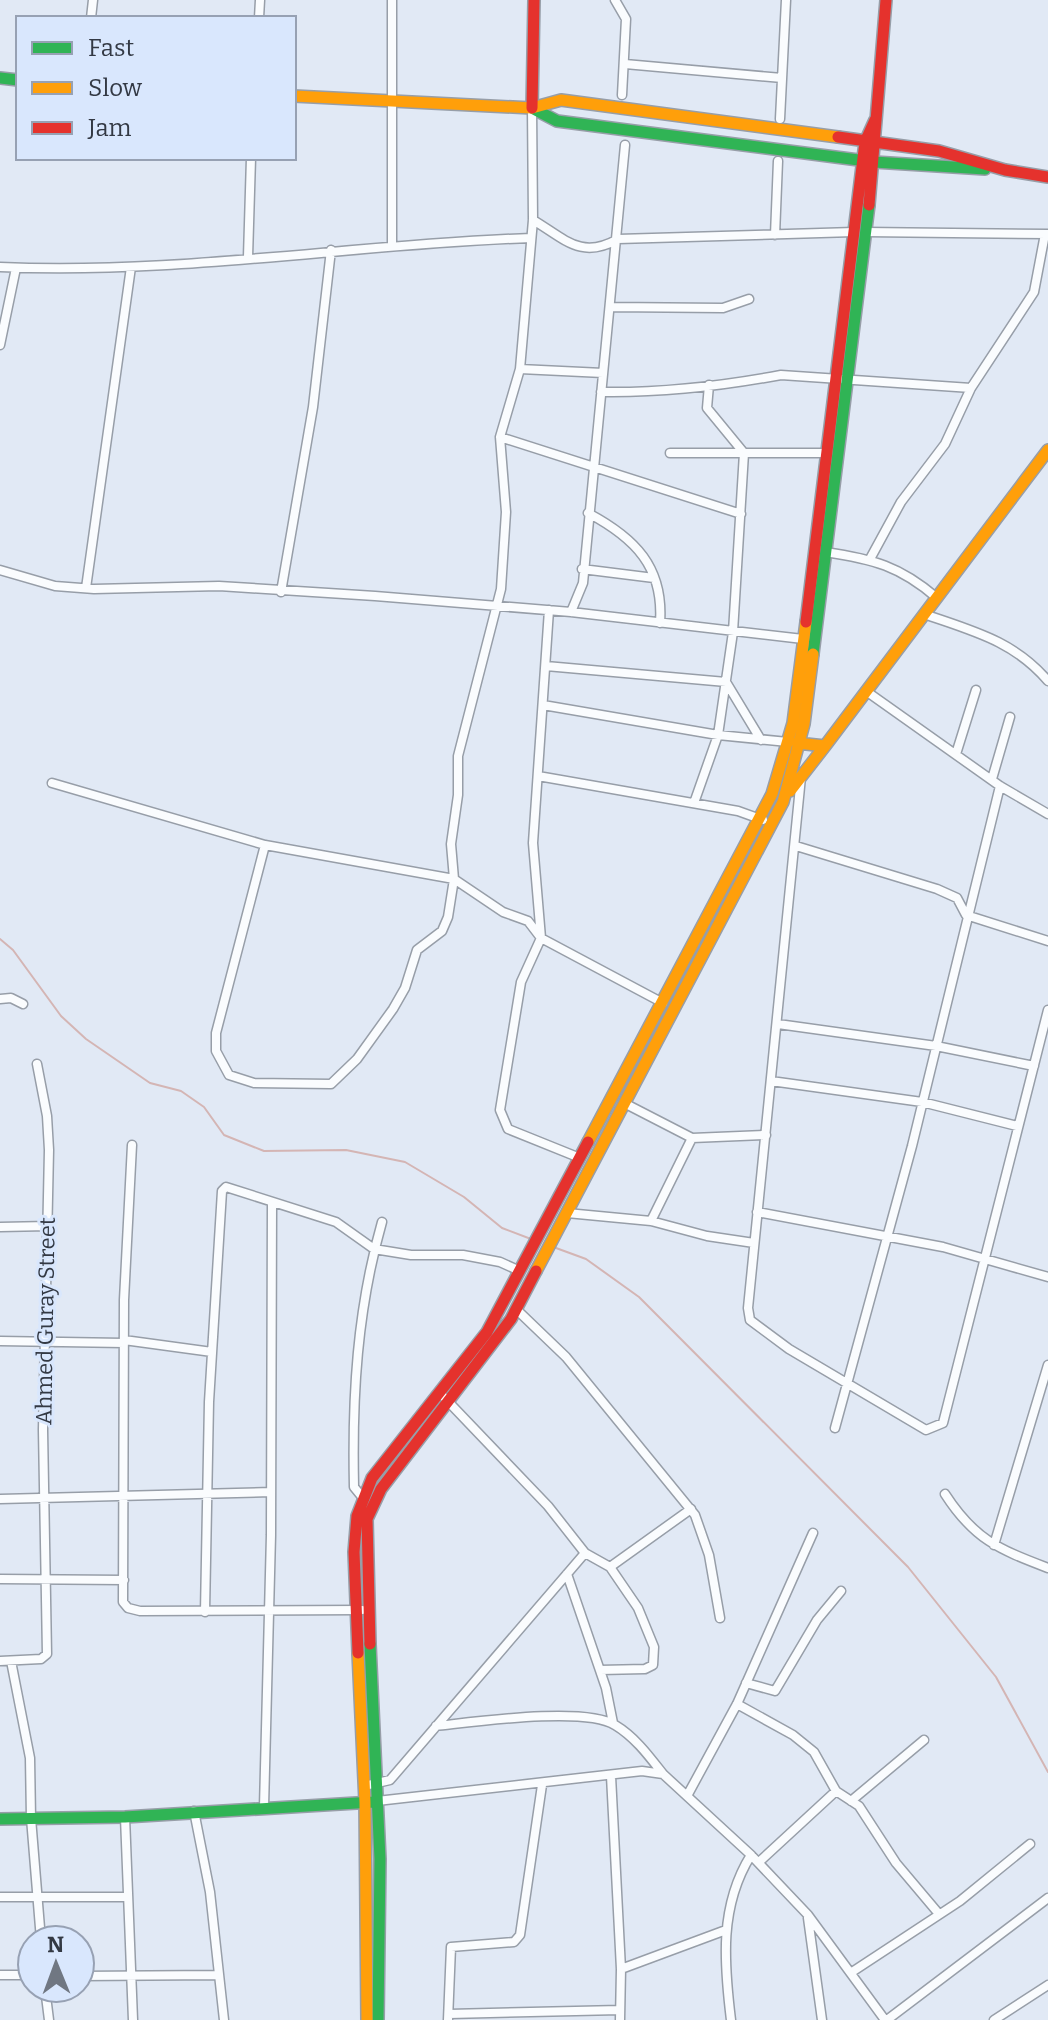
<svg xmlns="http://www.w3.org/2000/svg" width="1048" height="2020" font-family="Bitter,serif">
<style>
.lines{fill:none;stroke-linecap:round;stroke-linejoin:round}
.stream{stroke:#d4b5b4;stroke-width:2}
.street-casing{stroke:#979ea8;stroke-width:11}
.fast-casing{stroke:#979ea8;stroke-width:14}
.slow-casing{stroke:#979ea8;stroke-width:14}
.jam-casing{stroke:#979ea8;stroke-width:14}
.street{stroke:#fafcfe;stroke-width:8}
.fast{stroke:#30b455;stroke-width:11}
.slow{stroke:#ff9f0a;stroke-width:11}
.jam{stroke:#e5322d;stroke-width:11}
.labels{text-anchor:middle;stroke-width:6;stroke-linejoin:round;paint-order:stroke}
.street-label{font-size:22px;fill:#333944;stroke:#d9e7fd}
</style>
<rect width="100%" height="100%" fill="#e1e9f5"/>
<g class="lines">
<path class="stream" d="M0,939L13,950L61,1016L86,1039L150,1083L181,1091L204,1107L224,1135L264,1151L346,1150L405,1162L464,1197L502,1228L531,1239
M556,1248L586,1259L639,1297L908,1567L996,1677L1048,1772"/>
<defs>
<path id="street" d="M615,0L626,19L622,95
M91,18L93,0
M259,18L260,0
M625,64L782,78
M780,119L786,0
M533,220C565,239 581,260 618,239L854,232
M865,232L1048,234
M775,235L778,161
M392,246V0
M248,257L251,158
M0,267C177,275 354,244 531,238
M610,307L723,308L749,299
M0,345L16,268
M520,369L603,373
M601,392C662,393 722,386 781,375L971,388
M500,437L741,514
M670,453H826
M588,513C635,538 664,567 660,623
M825,552C873,559 900,566 937,598
M870,559L901,502L945,444L971,388L1034,292L1045,234
M582,569L654,578
M0,570L55,586L94,589L219,586L375,596L571,612L803,639
M86,588L131,267
M281,592L313,407L331,250
M549,610L533,843L541,938L521,982L500,1110L508,1129L580,1158
M571,612L583,583L625,145
M924,614C973,631 1014,641 1048,681
M546,666L726,682L761,740
M866,691L1000,786L1048,814
M543,705L718,735L788,742
M956,754L976,690
M538,776L738,811L763,820
M801,777L748,1308L750,1320L789,1349L926,1430L943,1423L1048,1010
M992,779L1010,717
M52,783L265,845L454,879L503,912L528,921L541,938L663,1003
M694,803L718,735L733,632L744,453L707,408L709,385
M265,845L216,1033V1051L229,1075L254,1083L331,1084L357,1059L393,1009L405,988L417,950L442,931L448,917L454,879L451,844L458,795V756L501,589L506,512L500,437L520,369L533,220L532,108
M796,846L937,889L957,898L966,915L1048,941
M0,999L11,998L23,1004
M778,1024L936,1046L1034,1066
M771,1081L922,1102L1017,1126
M624,1103L692,1138
M132,1145L124,1300L123,1602L128,1608L140,1611L362,1610
M757,1212L943,1247L1048,1277
M567,1213L651,1221L707,1236L754,1243
M651,1221L692,1138L766,1135
M0,1227L48,1226
M516,1309L566,1357L695,1515L709,1555L720,1618
M124,1340L212,1352
M0,1341L124,1343
M439,1392L548,1506L585,1553L610,1567L638,1608L654,1647L653,1665L645,1669L600,1670
M835,1428L912,1146L1000,786
M945,1494C974,1539 998,1549 1048,1568
M363,1498L354,1487C352,1396 357,1310 382,1222
M0,1499L271,1492
M994,1545L1048,1365
M610,1567L691,1509
M567,1574L606,1688L613,1723
M0,1579L124,1580
M205,1612L209,1402L222,1191L226,1187L336,1222L374,1249L411,1255H463L500,1262L520,1271
M0,1661L41,1659L47,1654L43,1430L49,1150L47,1116L37,1064
M11,1661L30,1758L31,1818L41,1940
M746,1683L775,1691L817,1620L841,1591
M737,1704L793,1735L814,1752L836,1791L859,1806L896,1863L939,1914
M436,1726C474,1722 585,1706 615,1725C635,1737 649,1756 663,1774
M611,1776L621,1969L620,2020
M364,1786L390,1780L585,1553
M687,1796L737,1704L813,1533
M377,1801L642,1771L663,1774L751,1855L808,1915L885,2020
M851,1801L924,1740
M264,1807L271,1535L272,1204
M194,1811L210,1892L224,2020
M125,1817L133,2020
M759,1862L836,1791
M0,1897H127
M808,1918L822,2020
M621,1969L726,1930
M852,1972L960,1901L1030,1844
M0,1975H32
M80,1976L219,1975
M45,1988L49,2020
M449,2014L620,2010
M448,2020L451,1947L514,1942L520,1935L542,1785
M731,2020C724,1963 719,1906 751,1855
M887,2020L1048,1898
M994,2020L1048,1985"/>
<path id="fast" d="M0,78L18,80
M532,108L557,121L874,162L985,169
M813,654L869,205
M370,1644L380,1859L378,2020
M0,1819L125,1817L373,1802"/>
<path id="slow" d="M294,96L532,108L561,100L838,137
M797,743L825,746L1048,450
M790,791L825,746
M588,1142L772,794L793,723L806,622
M536,1271L783,802L804,724L813,654
M358,1653L365,1802L367,2020"/>
<path id="jam" d="M532,108L534,0
M838,137L939,151L1005,170L1048,177
M869,205L886,0
M806,622L865,142L875,120
M370,1644L367,1519L381,1489L511,1319L536,1271
M358,1653L354,1552L357,1516L372,1478L487,1332L588,1142"/>
</defs>
<use href="#street" class="street-casing"/>
<use href="#fast" class="fast-casing"/>
<use href="#slow" class="slow-casing"/>
<use href="#jam" class="jam-casing"/>
<use href="#street" class="street"/>
<use href="#fast" class="fast"/>
<use href="#slow" class="slow"/>
<use href="#jam" class="jam"/>
</g>
<g class="labels">
<g class="street-label">
<text transform="translate(45 1321) rotate(-89)" y="8">Ahmed Guray Street</text>
</g>
</g>
<rect x="16" y="16" width="280" height="144" fill="#d9e7fd" stroke="#97a1b3" stroke-width="2"/>
<rect x="32" y="42" width="40" height="12" fill="#30b455" stroke="#97a1b3" stroke-width="2"/>
<text x="88" y="56" font-size="24" fill="#333944">Fast</text>
<rect x="32" y="82" width="40" height="12" fill="#ff9f0a" stroke="#97a1b3" stroke-width="2"/>
<text x="88" y="96" font-size="24" fill="#333944">Slow</text>
<rect x="32" y="122" width="40" height="12" fill="#e5322d" stroke="#97a1b3" stroke-width="2"/>
<text x="88" y="136" font-size="24" fill="#333944">Jam</text>
<g transform="translate(56 1964) rotate(359)"><circle r="38" fill="#d9e7fd" stroke="#97a1b3" stroke-width="2"/>
<path d="M0-6L14 30L0 20L-14 30Z" fill="#707782"/>
<text y="-12" font-size="22" font-weight="bold" text-anchor="middle" fill="#333944">N</text>
</g>
</svg>
